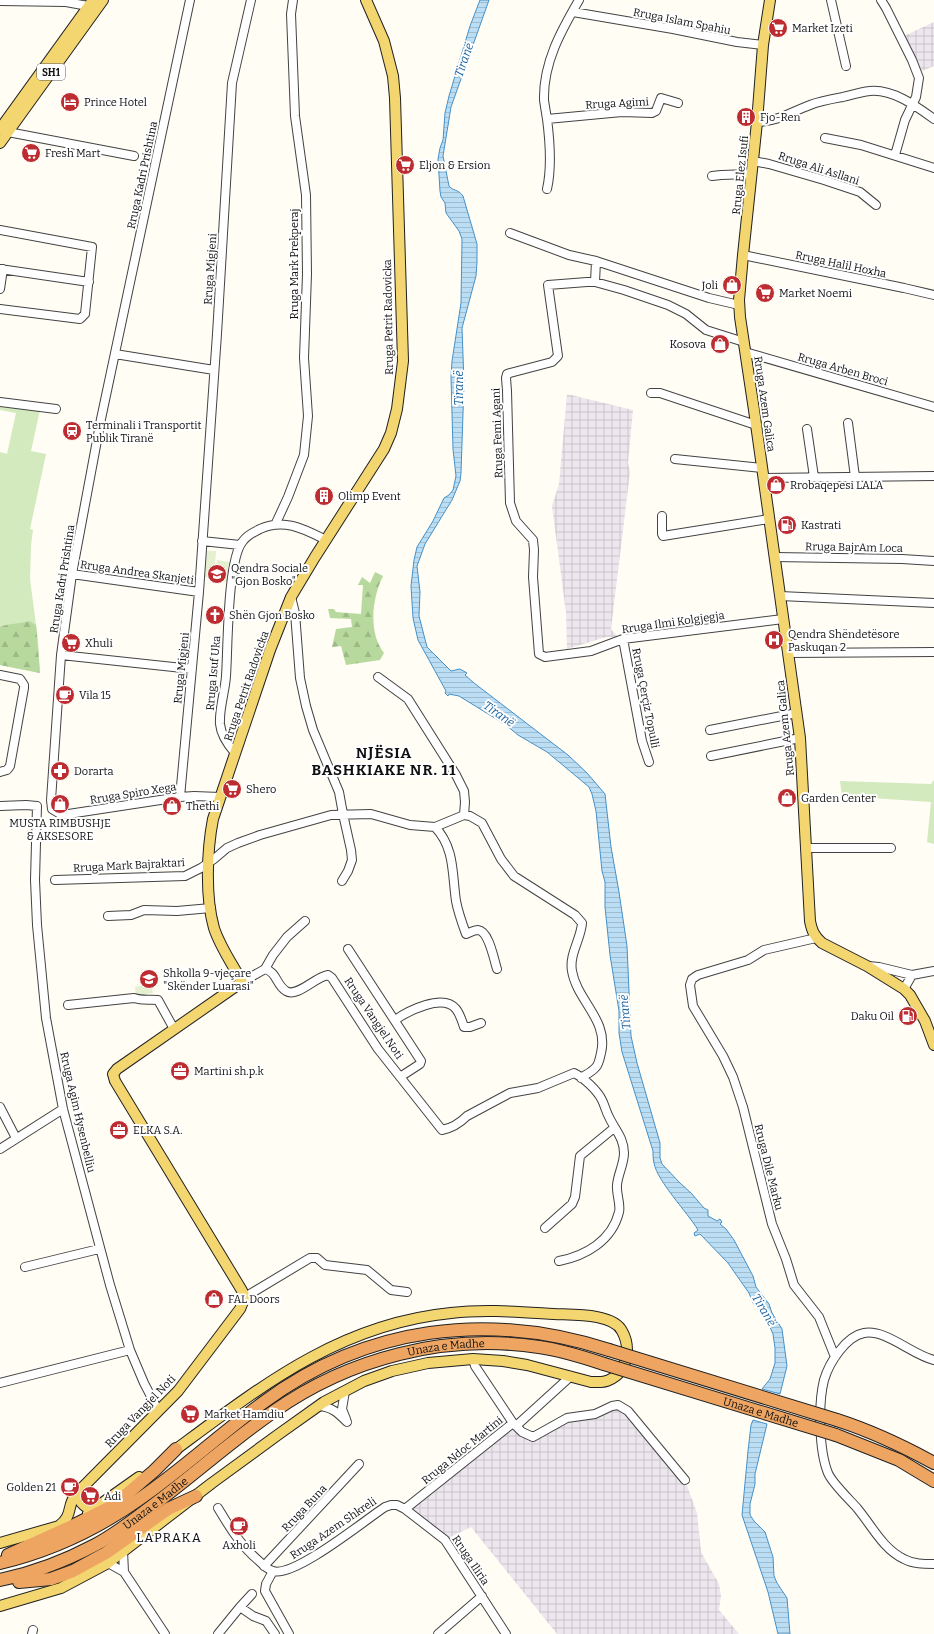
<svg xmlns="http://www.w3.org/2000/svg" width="934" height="1634" font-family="Bitter,serif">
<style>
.industrial{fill:url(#industrial-grid)}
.grass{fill:#d3e9be}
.forest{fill:url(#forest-firs)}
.pitch{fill:#e4f0d0}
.water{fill:url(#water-rules);stroke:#4491c9}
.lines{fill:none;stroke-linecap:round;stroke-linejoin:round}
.minor-casing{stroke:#434343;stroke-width:10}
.major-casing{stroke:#212121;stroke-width:12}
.highway-casing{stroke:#212121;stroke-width:14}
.minor{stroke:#fff;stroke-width:8}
.major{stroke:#f3d670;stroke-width:10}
.highway{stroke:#efa562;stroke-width:12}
.highway-bridge-casing{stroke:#212121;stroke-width:14;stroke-linecap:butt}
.highway-bridge{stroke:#efa562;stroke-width:12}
.labels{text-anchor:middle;stroke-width:4;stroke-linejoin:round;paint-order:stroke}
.shield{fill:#fff;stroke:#585858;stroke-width:1}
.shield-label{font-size:10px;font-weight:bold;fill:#101010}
.street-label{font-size:11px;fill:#101010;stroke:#fff}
.poi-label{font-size:11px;fill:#101010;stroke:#fff;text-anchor:start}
.water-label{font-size:12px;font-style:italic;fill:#1d649f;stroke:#fff}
.quarter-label{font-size:13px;letter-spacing:1px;fill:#101010;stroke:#fff}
.district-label{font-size:15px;font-weight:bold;letter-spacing:1px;fill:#101010;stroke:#fff}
</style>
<defs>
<pattern id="industrial-grid" width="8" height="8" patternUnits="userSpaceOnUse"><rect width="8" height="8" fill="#ede6ee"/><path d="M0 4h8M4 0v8" fill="none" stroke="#cac4cb"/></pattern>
<pattern id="forest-firs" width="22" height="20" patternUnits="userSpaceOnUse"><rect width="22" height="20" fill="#b7d99e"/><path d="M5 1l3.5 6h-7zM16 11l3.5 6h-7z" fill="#9cb987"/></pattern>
<pattern id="water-rules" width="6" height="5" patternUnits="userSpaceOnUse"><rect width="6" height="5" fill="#bbdef4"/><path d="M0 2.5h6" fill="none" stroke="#a0bdd0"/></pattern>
</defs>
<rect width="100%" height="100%" fill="#fffdf4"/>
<path class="industrial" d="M934,22V66L922,71L904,36Z
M567,394L633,410L628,463L630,472L611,629L618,637H606L567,649L566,613L552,506L559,484Z
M618,1405L685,1480L697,1513L701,1552L719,1584L721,1596L719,1610L739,1634H557L471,1527L445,1540L405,1509L513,1423L534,1437L567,1418Z"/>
<path class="grass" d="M0,407L40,410L31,451L46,454L30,529L33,530L31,545L30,579L38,640L40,673L0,665V452L7,454L16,413L0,410Z
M934,780V844L927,842L931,802L842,796L840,781L931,784Z"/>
<path class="forest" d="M375,572L383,576C372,598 368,633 384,653L380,660L346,665L341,646L332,647L336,629L352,627L351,619L330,618L328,609H334L336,612L361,614L363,585H358L362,577L370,583Z
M29,621L36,625L40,673L0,665V627C10,623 19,624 29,621Z"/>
<path class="pitch" d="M207,551H216L214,577H205Z
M217,560L229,562L227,582L215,580Z
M151,984L153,993L136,996L135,987Z"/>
<path class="water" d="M480,0H489L451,107L443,156L449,186C453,191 458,189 463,196L477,244V262L476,276L462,328L464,383L461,473L460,481L452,500L425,544L417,566L420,592L419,616L427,647L451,671L460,669L467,673L465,675L474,683L568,755L587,773L605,794L611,847L619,892L627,946L631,1036L637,1063L660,1143V1158L662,1164L680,1183L691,1193L704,1208L708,1210V1216L717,1221L720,1219L722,1222L720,1224L726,1229L734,1240L753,1276L756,1287L769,1304L772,1313L782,1329L787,1366L780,1394L762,1389L770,1379L775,1363V1348L773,1334L767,1320L753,1303L749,1293L728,1263L700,1234L695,1236L694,1233L698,1230C688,1213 657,1181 654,1163C653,1159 653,1155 653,1151L622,1052L619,1033V1011L610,955L605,907V882L602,871L596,811L592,794L589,787L547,752L518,735L506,725L459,696L449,694L448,696L445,693L446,691L418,640L413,618L411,586L414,560L417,547L433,521L444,498L449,495L453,490L456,476L453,449L451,377L452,361L461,303L462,239L459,231L446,213L445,203L441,197L440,191L438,159L440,148L443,140L445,113L449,96L470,26Z
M753,1420L767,1424L755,1474V1484L750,1504V1515L754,1521L765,1532L773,1557L774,1576L777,1583L787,1598L790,1634H778L768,1592L742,1515L748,1451L751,1425Z"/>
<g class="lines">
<defs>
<path id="minor" d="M190,0L101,419L72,574L61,655L51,800L52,809L62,815L180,797L194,796L220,797
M831,0L846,66
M881,0L886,8L912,60L919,78L916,97L905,120L895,155
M0,1L66,2L88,6
M573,12L673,29L737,42L763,45
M547,119L622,112L652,113L656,111L661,98L678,103
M757,122C779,121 791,112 810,105C820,101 832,99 843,97C851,95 861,92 870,91C893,89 916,106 934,119
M8,132L134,156
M825,138L861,145L934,168
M753,161L769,164L824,180L860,192L876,205
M712,176L721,175L751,174
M547,189C552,167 550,142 547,119C546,113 545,107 544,100C543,63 561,31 579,0
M0,230L92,247L85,314L80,319L0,309
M510,233L569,255L596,261L709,298L739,305
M743,255L904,288L934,295
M0,269L89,282
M595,282L596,261
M0,289L3,269
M744,342L706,330L686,314L668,305L624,290L595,282H587L548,285L558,356L552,362L510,373L507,374L506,378L507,391L510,503L516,521L533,540L534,550L533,577L539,654L545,657L591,651L623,639L783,619
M745,352L934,407
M115,354L214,370
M651,393H660L756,425
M0,402L56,409
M848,423L855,477
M807,429L814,477
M675,459L762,468
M763,478L934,476
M662,516V534L663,536L769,519
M276,523L288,497L304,455L308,416L304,358L307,274L306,195L295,116L291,14L293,0
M202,541L240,545
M774,557L902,559L934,561
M72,574L199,592
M780,596L934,603
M291,597L295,613L300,678L306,706L313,730L339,792L343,814L351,850L352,860L348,871L342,881
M623,639L642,741L649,762
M788,653L934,652
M61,655L192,669
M0,675L20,679L24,685V688L10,766L7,770L0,772
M378,677L408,699L456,775L464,791L465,802L464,815
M710,730L797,713
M235,753C228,745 221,735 220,724C219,708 225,692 226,676C228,649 227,559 243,541C247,535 254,532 260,529C284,518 304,529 326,540
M711,756L800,738
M180,797L199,592L217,334L232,83L251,0
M0,806L26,805L37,806L35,880L37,925L46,1018L63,1109L110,1285L130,1350L144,1383L158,1410
M435,827C455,848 452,874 456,901C458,912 462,923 466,934C469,933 474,930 478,930C489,931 494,960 497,969
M806,848H891
M55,880L185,876L201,868L214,859L227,848L238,843L260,835L331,815L371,814L410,825L435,827L464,815L470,816L482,823L501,859L514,876L575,915L582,923C581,939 569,954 572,971C577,1001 609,1020 601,1053C600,1057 599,1064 596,1067C592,1072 585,1075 581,1078
M108,916L131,915L144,910L177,911L211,908
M816,938L764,950L748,960L698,975L692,979L690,985L693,1006L723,1056L733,1077L743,1107L772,1224L786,1259L794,1285L819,1317L835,1357
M348,949L421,1061L420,1064L400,1077
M868,966L879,967L912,975
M265,969C277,972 276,985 286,991C297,998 315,977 328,975L332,978L378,1049L442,1130C452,1128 460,1123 467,1116L510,1093L538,1088L574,1073C584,1078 597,1090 602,1100C605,1106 606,1112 609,1117C615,1130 624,1138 624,1153C624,1164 618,1174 617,1185C616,1194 621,1204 619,1212C612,1241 585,1256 559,1261
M242,982L265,969L273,955L287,937L305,921
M904,989L912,975L934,971
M68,1005L134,998C143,1001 149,999 158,1000L174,1029
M395,1020C408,1011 443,993 456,1009C460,1014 462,1021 464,1027H470L481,1023
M0,1107L16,1138
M0,1149L63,1109
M545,1228L572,1204L575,1197L580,1156L614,1128
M25,1267L99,1249
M245,1297L310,1258H317L325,1265L367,1270L391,1290L407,1292
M473,1359L475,1366L513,1423L522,1432L533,1437L567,1418L595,1414L612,1406L618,1405L628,1411L685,1480
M934,1360C912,1355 886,1329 864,1333C846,1336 829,1363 824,1380C818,1404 819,1451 828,1473C832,1483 850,1500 857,1508C872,1526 883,1549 904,1559C913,1564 924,1564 934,1564
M0,1383L130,1350
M345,1391L342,1409L346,1419
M319,1406C332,1407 338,1413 347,1422
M516,1426L571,1376
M218,1508C230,1528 241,1546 259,1561C263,1565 268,1570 273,1571C294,1578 365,1520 385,1507L391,1505H397L405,1509L445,1540L506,1634
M405,1509L513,1423
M123,1551L124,1572
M108,1563L124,1572L165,1634
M264,1566L359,1464
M273,1571L266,1584L265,1591L289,1634
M240,1607L253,1616L266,1621L275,1634
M32,1634L33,1630
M218,1634L240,1607L252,1594
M438,1634L482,1596"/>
<path id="major" d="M770,0L763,45L757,122L743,255L739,300L740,317L754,410L800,738L810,921C812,931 814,936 822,943L867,966L904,989L910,995L925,1021L934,1045
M0,129L93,0
M0,143L103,0
M79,1491C77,1501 85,1510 96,1508
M88,1513L139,1477
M59,1526C74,1514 66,1507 76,1494L178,1391L240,1309L245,1297L241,1289L115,1081L113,1074L117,1069L242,982C233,965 220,947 214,928C205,897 207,850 213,819L270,650L291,597L315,557L384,449L391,433L397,409L403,361L395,98L393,76L384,41L366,0
M0,1543L59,1526
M0,1606L61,1588L108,1563L212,1483L279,1434L324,1402L364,1381L392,1371L428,1363L473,1359L503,1361L527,1365L591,1382C597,1382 604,1383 609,1380C628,1372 631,1347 622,1331C613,1313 572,1315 554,1314C520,1312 485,1309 451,1313C338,1324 259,1388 171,1453"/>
<g id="highway">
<path d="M837,1420C871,1431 903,1446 934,1463"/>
<path d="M836,1435L899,1460L934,1481"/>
<path d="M8,1555L70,1527L114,1505L154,1471L176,1449"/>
<path d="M0,1563C50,1551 97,1529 138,1500C182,1470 221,1433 264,1402C367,1326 488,1311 609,1350"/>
<path id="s1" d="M0,1580C33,1573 65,1561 95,1545C114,1535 131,1522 148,1509C190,1478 230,1442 273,1412C349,1358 446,1333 539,1347C561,1350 583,1357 604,1364"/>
<path d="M19,1582L51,1579L73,1571L106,1553L168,1509L196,1496"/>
</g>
</defs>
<use href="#minor" class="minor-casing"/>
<use href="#major" class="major-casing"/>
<use href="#highway" class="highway-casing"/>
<use href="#minor" class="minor"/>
<use href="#major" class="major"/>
<use href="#highway" class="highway"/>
<defs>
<g id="highway-bridge">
<path d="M609,1350L837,1420"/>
<path id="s2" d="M604,1364L836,1435"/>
</g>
</defs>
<use href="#highway-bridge" class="highway-bridge-casing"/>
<use href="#highway-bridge" class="highway-bridge"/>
</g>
<defs>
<symbol id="supermarket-disc" viewBox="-11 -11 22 22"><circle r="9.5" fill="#bd2c30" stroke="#fff"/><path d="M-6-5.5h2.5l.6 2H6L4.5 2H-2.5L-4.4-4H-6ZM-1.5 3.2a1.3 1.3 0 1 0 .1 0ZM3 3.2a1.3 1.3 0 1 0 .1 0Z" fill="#fff"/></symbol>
<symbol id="hotel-disc" viewBox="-11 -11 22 22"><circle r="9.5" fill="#bd2c30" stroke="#fff"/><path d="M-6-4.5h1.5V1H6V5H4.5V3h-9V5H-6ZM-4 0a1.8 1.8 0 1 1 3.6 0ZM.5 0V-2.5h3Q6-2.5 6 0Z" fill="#fff"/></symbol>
<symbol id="building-disc" viewBox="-11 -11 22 22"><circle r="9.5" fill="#bd2c30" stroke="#fff"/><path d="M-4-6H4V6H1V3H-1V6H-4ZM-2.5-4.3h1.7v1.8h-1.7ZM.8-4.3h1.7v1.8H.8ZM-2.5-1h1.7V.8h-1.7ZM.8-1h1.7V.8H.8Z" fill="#fff"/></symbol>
<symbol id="shop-disc" viewBox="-11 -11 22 22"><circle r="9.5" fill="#bd2c30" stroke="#fff"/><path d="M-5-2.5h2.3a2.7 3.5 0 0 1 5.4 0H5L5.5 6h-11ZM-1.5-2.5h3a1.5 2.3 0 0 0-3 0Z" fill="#fff"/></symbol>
<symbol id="station-disc" viewBox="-11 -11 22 22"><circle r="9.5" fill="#bd2c30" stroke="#fff"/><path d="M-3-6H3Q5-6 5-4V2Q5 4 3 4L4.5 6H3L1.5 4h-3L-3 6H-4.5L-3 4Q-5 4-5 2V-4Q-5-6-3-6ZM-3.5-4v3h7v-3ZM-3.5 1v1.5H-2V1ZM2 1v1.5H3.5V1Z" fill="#fff"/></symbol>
<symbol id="fuel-disc" viewBox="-11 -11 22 22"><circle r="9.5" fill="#bd2c30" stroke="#fff"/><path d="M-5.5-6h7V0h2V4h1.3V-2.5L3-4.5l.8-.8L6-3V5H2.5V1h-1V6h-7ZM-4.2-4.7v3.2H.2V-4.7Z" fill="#fff"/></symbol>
<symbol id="school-disc" viewBox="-11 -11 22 22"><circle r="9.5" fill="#bd2c30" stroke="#fff"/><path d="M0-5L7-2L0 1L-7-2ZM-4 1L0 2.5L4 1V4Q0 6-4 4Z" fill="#fff"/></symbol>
<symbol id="church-disc" viewBox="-11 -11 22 22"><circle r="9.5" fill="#bd2c30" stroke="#fff"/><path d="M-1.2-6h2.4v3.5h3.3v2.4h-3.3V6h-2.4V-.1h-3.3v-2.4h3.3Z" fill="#fff"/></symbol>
<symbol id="hospital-disc" viewBox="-11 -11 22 22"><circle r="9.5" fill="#bd2c30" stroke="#fff"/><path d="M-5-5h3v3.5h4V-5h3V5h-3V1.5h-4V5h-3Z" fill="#fff"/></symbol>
<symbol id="cafe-disc" viewBox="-11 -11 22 22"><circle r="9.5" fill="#bd2c30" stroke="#fff"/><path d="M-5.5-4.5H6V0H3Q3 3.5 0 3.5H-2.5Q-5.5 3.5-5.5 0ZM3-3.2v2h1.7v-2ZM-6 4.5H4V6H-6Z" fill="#fff"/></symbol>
<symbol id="pharmacy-disc" viewBox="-11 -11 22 22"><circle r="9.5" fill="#bd2c30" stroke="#fff"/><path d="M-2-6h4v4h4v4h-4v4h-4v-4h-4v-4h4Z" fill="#fff"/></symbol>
<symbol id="office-disc" viewBox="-11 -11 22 22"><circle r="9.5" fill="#bd2c30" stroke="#fff"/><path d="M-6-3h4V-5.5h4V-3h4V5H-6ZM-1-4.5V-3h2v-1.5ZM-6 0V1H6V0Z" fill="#fff"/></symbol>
</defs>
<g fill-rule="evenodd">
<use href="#supermarket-disc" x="767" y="17" width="22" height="22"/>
<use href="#hotel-disc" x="59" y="91" width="22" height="22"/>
<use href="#building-disc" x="735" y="106" width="22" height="22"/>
<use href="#supermarket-disc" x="20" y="142" width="22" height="22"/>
<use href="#supermarket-disc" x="394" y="154" width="22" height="22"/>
<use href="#shop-disc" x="721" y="274" width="22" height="22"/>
<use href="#supermarket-disc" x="754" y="282" width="22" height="22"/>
<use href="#shop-disc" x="709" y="333" width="22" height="22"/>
<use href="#station-disc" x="61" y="420" width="22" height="22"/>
<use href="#shop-disc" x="765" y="474" width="22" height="22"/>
<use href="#building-disc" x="313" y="485" width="22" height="22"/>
<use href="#fuel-disc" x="776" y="514" width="22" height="22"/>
<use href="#school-disc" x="206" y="563" width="22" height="22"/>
<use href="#church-disc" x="204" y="604" width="22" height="22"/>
<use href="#hospital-disc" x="763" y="629" width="22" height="22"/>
<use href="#supermarket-disc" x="60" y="632" width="22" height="22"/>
<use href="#cafe-disc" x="54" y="684" width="22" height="22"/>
<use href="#pharmacy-disc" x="49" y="760" width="22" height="22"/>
<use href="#supermarket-disc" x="221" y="778" width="22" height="22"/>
<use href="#shop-disc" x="776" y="787" width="22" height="22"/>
<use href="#shop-disc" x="49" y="793" width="22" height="22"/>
<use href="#shop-disc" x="161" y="795" width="22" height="22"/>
<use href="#school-disc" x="138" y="968" width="22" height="22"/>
<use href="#fuel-disc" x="897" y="1005" width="22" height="22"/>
<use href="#office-disc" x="169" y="1060" width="22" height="22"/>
<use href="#office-disc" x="108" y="1119" width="22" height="22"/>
<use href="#shop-disc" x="203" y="1288" width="22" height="22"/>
<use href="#supermarket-disc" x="179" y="1403" width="22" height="22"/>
<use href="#cafe-disc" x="59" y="1476" width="22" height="22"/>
<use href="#supermarket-disc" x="79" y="1485" width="22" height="22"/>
<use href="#cafe-disc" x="228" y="1515" width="22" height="22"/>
</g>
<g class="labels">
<rect class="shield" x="37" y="64" width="28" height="16" rx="3"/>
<g class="shield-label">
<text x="51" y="76">SH1</text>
</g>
<g class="street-label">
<text transform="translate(682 21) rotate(11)" y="4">Rruga Islam Spahiu</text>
<text transform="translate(617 103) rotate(-3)" y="4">Rruga Agimi</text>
<text transform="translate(819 168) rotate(18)" y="4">Rruga Ali Asllani</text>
<text transform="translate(142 175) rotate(-78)" y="4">Rruga Kadri Prishtina</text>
<text transform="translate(740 175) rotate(-84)" y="4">Rruga Elez Isufi</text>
<text transform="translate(294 264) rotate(-90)" y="4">Rruga Mark Prekperaj</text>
<text transform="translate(841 264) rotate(12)" y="4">Rruga Halil Hoxha</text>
<text transform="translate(210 269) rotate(-86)" y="4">Rruga Migjeni</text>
<text transform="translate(388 317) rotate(-91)" y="4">Rruga Petrit Radovicka</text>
<text transform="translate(843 369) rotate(16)" y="4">Rruga Arben Broci</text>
<text transform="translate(765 404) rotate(82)" y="4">Rruga Azem Galica</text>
<text transform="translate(497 433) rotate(-92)" y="4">Rruga Femi Agani</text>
<text transform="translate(854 547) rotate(1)" y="4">Rruga BajrAm Loca</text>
<text transform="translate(137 572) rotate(8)" y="4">Rruga Andrea Skanjeti</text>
<text transform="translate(62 579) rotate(-81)" y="4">Rruga Kadri Prishtina</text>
<text transform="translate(673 622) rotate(-8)" y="4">Rruga Ilmi Kolgjegja</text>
<text transform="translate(181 668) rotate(-84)" y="4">Rruga Migjeni</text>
<text transform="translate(213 673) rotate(-85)" y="4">Rruga Isuf Uka</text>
<text transform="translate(246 686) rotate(-71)" y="4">Rruga Petrit Radovicka</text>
<text transform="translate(646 698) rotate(79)" y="4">Rruga Çerçiz Topulli</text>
<text transform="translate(785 728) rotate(-96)" y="4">Rruga Azem Galica</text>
<text transform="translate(133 793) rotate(-9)" y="4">Rruga Spiro Xega</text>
<text transform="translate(129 865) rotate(-3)" y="4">Rruga Mark Bajraktari</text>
<text transform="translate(374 1018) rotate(56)" y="4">Rruga Vangjel Noti</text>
<text transform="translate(78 1112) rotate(77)" y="4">Rruga Agim Hysenbelliu</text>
<text transform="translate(769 1167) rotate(76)" y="4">Rruga Dile Marku</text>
<text dy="4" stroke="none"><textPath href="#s1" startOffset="511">Unaza e Madhe</textPath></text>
<text transform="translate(140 1411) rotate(-46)" y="4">Rruga Vangjel Noti</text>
<text dy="4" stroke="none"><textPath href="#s2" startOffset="164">Unaza e Madhe</textPath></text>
<text transform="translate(462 1450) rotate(-39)" y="4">Rruga Ndoc Martini</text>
<text dy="4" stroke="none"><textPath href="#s1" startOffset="175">Unaza e Madhe</textPath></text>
<text transform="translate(304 1508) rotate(-47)" y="4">Rruga Buna</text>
<text transform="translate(333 1528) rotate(-34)" y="4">Rruga Azem Shkreli</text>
<text transform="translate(471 1560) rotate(56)" y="4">Rruga Iliria</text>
</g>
<g class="poi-label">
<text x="792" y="32">Market Izeti</text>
<text x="84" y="106">Prince Hotel</text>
<text x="760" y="121">Fjo-Ren</text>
<text x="45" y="157">Fresh Mart</text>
<text x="419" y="169">Eljon &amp; Ersion</text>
<text x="718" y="289" text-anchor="end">Joli</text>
<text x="779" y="297">Market Noemi</text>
<text x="706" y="348" text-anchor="end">Kosova</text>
<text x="86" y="429">Terminali i Transportit<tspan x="86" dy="13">Publik Tiranë</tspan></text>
<text x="790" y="489">Rrobaqepesi LALA</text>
<text x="338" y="500">Olimp Event</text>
<text x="801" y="529">Kastrati</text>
<text x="231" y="572">Qendra Sociale<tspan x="231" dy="13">"Gjon Bosko"</tspan></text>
<text x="229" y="619">Shën Gjon Bosko</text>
<text x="788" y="638">Qendra Shëndetësore<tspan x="788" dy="13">Paskuqan 2</tspan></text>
<text x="85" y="647">Xhuli</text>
<text x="79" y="699">Vila 15</text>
<text x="74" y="775">Dorarta</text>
<text x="246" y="793">Shero</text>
<text x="801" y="802">Garden Center</text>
<text x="186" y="810">Thethi</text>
<text x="60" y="827" text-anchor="middle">MUSTA RIMBUSHJE<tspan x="60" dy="13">&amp; AKSESORE</tspan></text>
<text x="163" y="977">Shkolla 9-vjeçare<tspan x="163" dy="13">"Skënder Luarasi"</tspan></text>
<text x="894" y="1020" text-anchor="end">Daku Oil</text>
<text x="194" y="1075">Martini sh.p.k</text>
<text x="133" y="1134">ELKA S.A.</text>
<text x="228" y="1303">FAL Doors</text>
<text x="204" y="1418">Market Hamdiu</text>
<text x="56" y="1491" text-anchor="end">Golden 21</text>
<text x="104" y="1500">Adi</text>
<text x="239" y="1549" text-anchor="middle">Axholi</text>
</g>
<g class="water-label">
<text transform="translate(464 60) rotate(-71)" y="4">Tiranë</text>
<text transform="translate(459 388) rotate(-90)" y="4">Tiranë</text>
<text transform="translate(499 714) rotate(35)" y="4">Tiranë</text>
<text transform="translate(625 1012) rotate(-95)" y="4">Tiranë</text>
<text transform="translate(764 1310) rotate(59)" y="4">Tiranë</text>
</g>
<g class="quarter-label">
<text x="169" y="1542">LAPRAKA</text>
</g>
<g class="district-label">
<text x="384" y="758">NJËSIA<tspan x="384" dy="17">BASHKIAKE NR. 11</tspan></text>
</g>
</g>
</svg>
